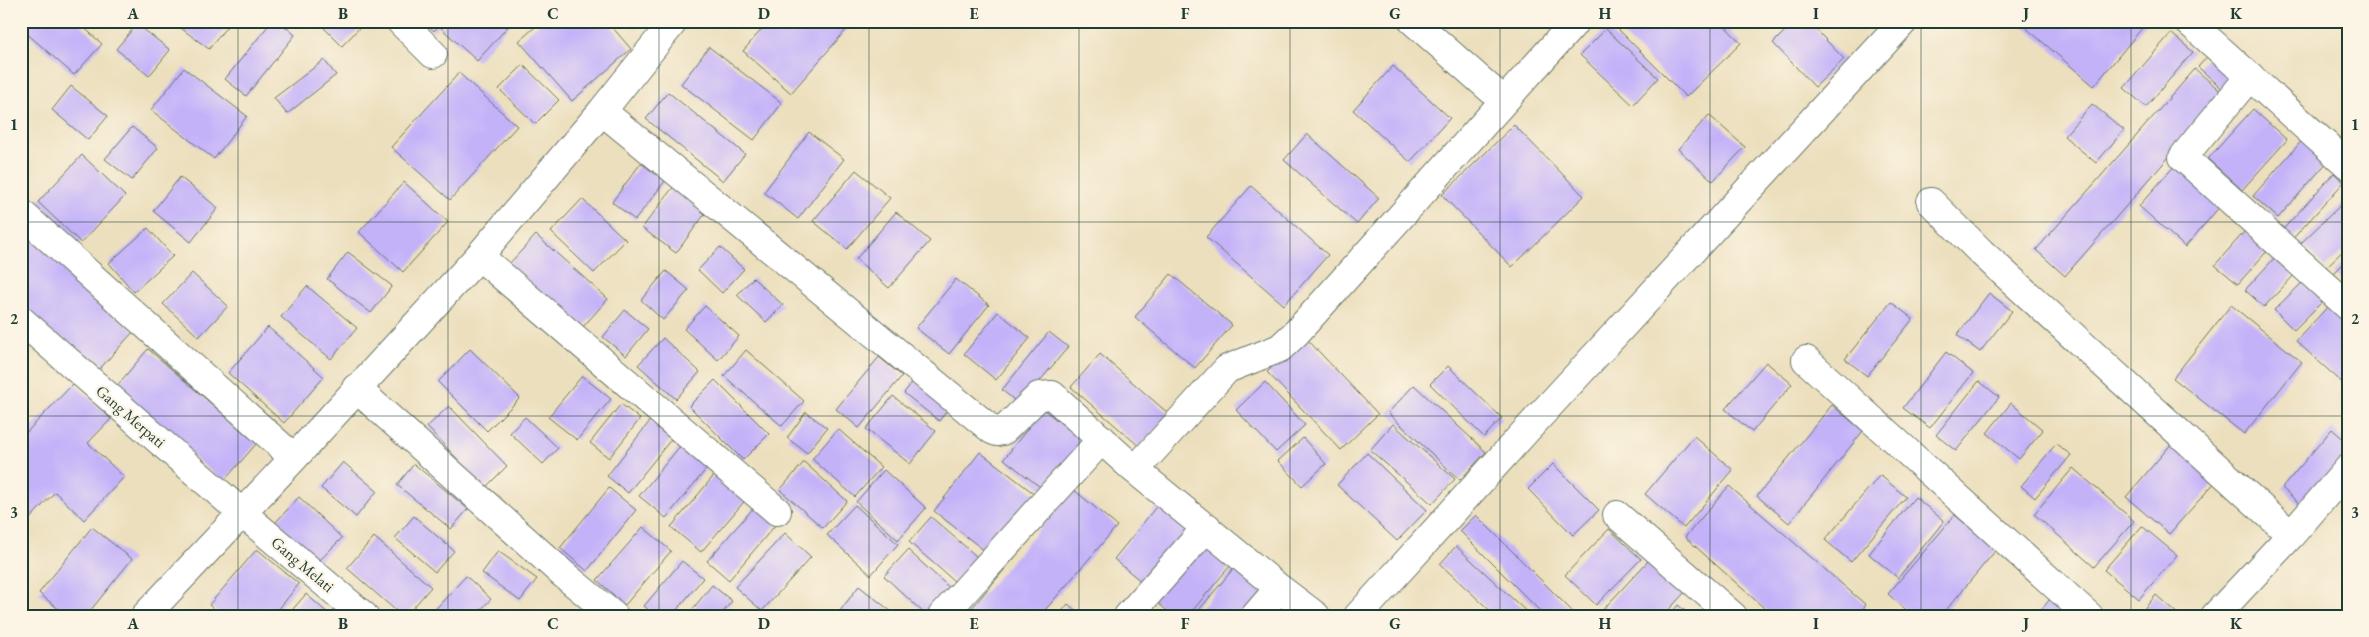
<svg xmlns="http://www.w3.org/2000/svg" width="2369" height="637" font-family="'EB Garamond',serif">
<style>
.building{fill:#c4b2f9}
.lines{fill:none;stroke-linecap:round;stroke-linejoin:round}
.minor-casing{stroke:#677664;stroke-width:30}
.minor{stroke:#fff;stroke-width:28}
.grid{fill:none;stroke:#1f3d34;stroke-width:1;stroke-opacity:0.55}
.labels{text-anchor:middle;stroke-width:4.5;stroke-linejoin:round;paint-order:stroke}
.street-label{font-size:16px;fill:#1f3d34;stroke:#fcf5e5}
.neatline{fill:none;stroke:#1f3d34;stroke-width:2}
.grid-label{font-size:16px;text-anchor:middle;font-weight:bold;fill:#1f3d34}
</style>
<rect width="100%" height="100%" fill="#fcf5e5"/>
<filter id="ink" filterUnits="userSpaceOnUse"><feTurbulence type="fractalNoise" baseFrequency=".02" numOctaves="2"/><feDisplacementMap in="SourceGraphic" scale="10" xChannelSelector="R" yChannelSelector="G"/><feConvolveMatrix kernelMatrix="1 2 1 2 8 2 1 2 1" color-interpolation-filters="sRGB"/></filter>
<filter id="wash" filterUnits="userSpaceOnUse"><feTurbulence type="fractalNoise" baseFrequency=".0096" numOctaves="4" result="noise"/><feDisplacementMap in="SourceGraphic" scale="20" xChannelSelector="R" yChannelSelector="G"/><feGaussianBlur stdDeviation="1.12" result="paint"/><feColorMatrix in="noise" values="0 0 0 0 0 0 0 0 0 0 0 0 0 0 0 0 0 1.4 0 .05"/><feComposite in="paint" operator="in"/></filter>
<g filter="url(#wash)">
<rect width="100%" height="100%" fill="#ecdfbd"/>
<g id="blocks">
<path class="building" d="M31,21H77L102,44L74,75L23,30Z
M175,21H231L209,49L174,23Z
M272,21H279L295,35L246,96L225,79Z
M317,21H366L342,46Z
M423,21H443L434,31Z
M448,21H513L477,61L441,28Z
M542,21H607L631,49L572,101L519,41Z
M627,21H642L635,28Z
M769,21H854L791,93L743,51Z
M1624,21H1720L1741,43L1686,97L1617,28Z
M1795,21H1808L1844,59L1815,87L1773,43Z
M2018,21H2148L2094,86Z
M137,24L170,50L149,76L116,49Z
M1606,29L1658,78L1633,105L1580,55Z
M2171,33L2193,52L2146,107L2124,88Z
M709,47L782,103L754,140L681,84Z
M2214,49L2242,74L2226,92L2198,67Z
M324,60L336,75L287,114L274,98Z
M523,65L559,100L535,124L499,89Z
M1393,66L1450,118L1410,162L1353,110Z
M184,68L247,116L214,159L151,110Z
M2195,69L2224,94L2065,276L2036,250Z
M459,73L517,126L450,200L391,147Z
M71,86L108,116L88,140L52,110Z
M668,92L745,154L723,181L646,119Z
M2092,104L2124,130L2096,163L2064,136Z
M2253,109L2287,140L2242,190L2208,159Z
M1709,115L1745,147L1713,181L1678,149Z
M1514,125L1584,196L1512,267L1442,195Z
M132,127L158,148L132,180L105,159Z
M809,132L844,159L798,219L764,192Z
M1307,134L1379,198L1357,224L1284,160Z
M2305,137L2330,159L2278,218L2253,196Z
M82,155L125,196L81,243L38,202Z
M641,163L665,181L635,220L612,202Z
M2176,164L2222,204L2185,247L2139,206Z
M856,170L890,198L847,249L813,221Z
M2334,173L2344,182L2288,244L2278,235Z
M180,177L218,208L191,242L153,211Z
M404,182L448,222L403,272L359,232Z
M674,186L707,211L676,253L642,228Z
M1251,186L1328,255L1284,305L1206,237Z
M2348,198V246L2325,268L2301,243Z
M582,199L626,240L594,273L551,232Z
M896,212L930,241L889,288L856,259Z
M21,227L134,331L95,374L21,306Z
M148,228L173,256L134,292L109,263Z
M2245,231L2267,251L2238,284L2215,265Z
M536,235L608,299L580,330L508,265Z
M720,247L744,269L722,293L698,270Z
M348,252L392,286L371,313L327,279Z
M2278,254L2297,272L2264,307L2245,290Z
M2348,258V288L2333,273Z
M666,271L689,290L663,320L641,300Z
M192,273L228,306L199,337L163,304Z
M1171,274L1232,325L1195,368L1135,317Z
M2308,277L2328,296L2294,330L2274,310Z
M753,278L783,305L766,322L737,295Z
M956,279L989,305L949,354L916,328Z
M307,286L357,328L331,359L281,317Z
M1989,293L2012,311L1980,352L1957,335Z
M2333,301L2348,314V384L2346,386L2296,341Z
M1891,302L1913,319L1867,376L1845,359Z
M2231,305L2302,362L2244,434L2173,378Z
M705,306L739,336L718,360L684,329Z
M625,310L648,329L626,356L603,337Z
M998,312L1030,338L996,380L964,354Z
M268,327L324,377L284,423L228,373Z
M1049,332L1068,347L1020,405L1002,390Z
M1304,336L1378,414L1341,450L1267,372Z
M663,338L700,372L676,399L638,365Z
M148,349L257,443L223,482L115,388Z
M470,349L520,398L487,431L438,382Z
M746,350L804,401L782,426L724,376Z
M1946,352L1973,373L1930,428L1903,408Z
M1100,354L1169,414L1140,447L1071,387Z
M879,357L902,376L859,428L836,409Z
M1766,362L1792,384L1752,432L1725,409Z
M1448,366L1502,418L1484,437L1430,384Z
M582,376L611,399L577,440L548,417Z
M715,380L769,434L743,460L689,406Z
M914,380L949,408L939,421L904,393Z
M1979,381L1999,397L1956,451L1936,435Z
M1265,382L1305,425L1276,452L1236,410Z
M74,383L111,419L88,443L124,477L84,520L55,492L21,528V438Z
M1414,385L1486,452L1460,480L1388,413Z
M893,396L936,431L910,464L866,429Z
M2011,403L2043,430L2019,459L1987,433Z
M621,404L640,419L609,458L590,443Z
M1832,405L1863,431L1789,523L1757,496Z
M449,406L507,466L485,488L427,427Z
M1043,409L1088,445L1049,494L1004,459Z
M806,412L827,428L807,453L787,438Z
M525,417L558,448L543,464L510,433Z
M650,421L672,438L628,493L607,476Z
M1393,424L1455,479L1432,504L1370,450Z
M838,429L881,467L855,497L812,459Z
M2332,429L2348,443V454L2302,506L2282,488Z
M1694,436L1733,470L1684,528L1645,494Z
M1303,438L1326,464L1302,486L1278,461Z
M2173,442L2217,480L2169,534L2126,497Z
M2056,444L2071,455L2035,498L2021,486Z
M681,445L708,467L666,518L639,496Z
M980,452L1036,495L990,555L934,511Z
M1367,453L1427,510L1397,541L1337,485Z
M343,462L377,491L356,517L321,488Z
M804,462L847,501L823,528L780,490Z
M414,464L468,509L451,529L397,485Z
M1553,464L1599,510L1573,535L1528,489Z
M2073,468L2134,521L2094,567L2034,514Z
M884,470L926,508L898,540L856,502Z
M717,472L748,497L701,552L671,527Z
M1880,475L1906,497L1851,562L1825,540Z
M1729,486L1866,605L1857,616H1773L1685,537Z
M609,488L636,510L587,571L560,548Z
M1073,489L1117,526L1040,616H965Z
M299,497L342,538L317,563L275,523Z
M1915,497L1944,521L1898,578L1869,554Z
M1160,502L1194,530L1148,587L1114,559Z
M756,505L777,523L729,580L707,561Z
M855,505L898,544L871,575L827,535Z
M1476,515L1573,612L1569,616H1545L1460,531Z
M1955,515L1996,550L1941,616H1913L1888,594Z
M414,516L454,551L435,572L395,538Z
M931,517L983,562L961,587L909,542Z
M2142,526L2177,555L2139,599L2104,570Z
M92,527L132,559L86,616H67L39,593Z
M643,527L671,551L625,605L597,580Z
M1609,529L1641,559L1596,605L1565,575Z
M785,533L811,557L762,611L735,587Z
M1204,534L1235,560L1188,616H1173L1151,597Z
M374,537L431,587L406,616H402L347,568Z
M1456,546L1531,616H1496L1440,564Z
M257,549L299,584L273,616H222L209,605Z
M908,550L955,593L934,616H927L884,576Z
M498,551L537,579L520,601L482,573Z
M1649,560L1685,592L1663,616H1597Z
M682,561L703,578L672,616H656L644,606Z
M1238,563L1270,590L1248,616H1194Z
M466,576L491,599L475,616H429Z
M712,585L732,601L720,616H687Z
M859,586L897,616H836Z
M306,594L331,616H287Z
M2156,595L2180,616H2138Z
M2051,598L2071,616H2036Z
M1281,599L1300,616H1267Z
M1068,604L1082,616H1058Z
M1678,605L1691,616H1669Z"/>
</g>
</g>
<g filter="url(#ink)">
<use href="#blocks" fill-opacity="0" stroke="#677664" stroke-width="1"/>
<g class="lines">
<defs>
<path id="minor" d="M400,21L433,54
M1413,21L1504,101
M2188,21L2348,165
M2250,76L2183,157L2348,306
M602,111L992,430L997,432L1003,431L1039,396L1052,395L1135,470L1279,588L1316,616
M1931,202L1981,252L2291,535
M21,213L294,458
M479,256L777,511
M21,320L242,513L364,616
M1806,360L2089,616
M356,388L563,574L614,616
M1135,470L1227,369L1280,348L1297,332L1576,21
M1617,515L1733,616
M145,616L294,458L479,256L602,111L674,21
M942,616L1102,439
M1128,616L1207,527
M1255,616L1279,588
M1358,616L1524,433L1904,21
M2215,616L2291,535L2348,469"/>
</defs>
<use href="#minor" class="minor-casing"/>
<use href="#minor" class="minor"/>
</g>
</g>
<path class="grid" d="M238,21V616M448,21V616M659,21V616M869,21V616M1079,21V616M1290,21V616M1500,21V616M1710,21V616M1921,21V616M2131,21V616M21,222H2348M21,416H2348"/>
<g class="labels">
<g class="street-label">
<text transform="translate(131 416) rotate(41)" y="6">Gang Merpati</text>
<text transform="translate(303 564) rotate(40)" y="6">Gang Melati</text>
</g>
</g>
<rect width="2369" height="637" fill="none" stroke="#fcf5e5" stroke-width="55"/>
<rect x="28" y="28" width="2314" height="582" class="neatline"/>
<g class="grid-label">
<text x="133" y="19">A</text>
<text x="343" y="19">B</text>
<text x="553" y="19">C</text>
<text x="764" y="19">D</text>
<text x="974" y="19">E</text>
<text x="1185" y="19">F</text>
<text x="1395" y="19">G</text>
<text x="1605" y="19">H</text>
<text x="1816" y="19">I</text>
<text x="2026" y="19">J</text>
<text x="2236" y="19">K</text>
<text x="14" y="130">1</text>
<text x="2355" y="130">1</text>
<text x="14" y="324">2</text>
<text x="2355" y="324">2</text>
<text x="14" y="518">3</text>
<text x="2355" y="518">3</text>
<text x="133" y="629">A</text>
<text x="343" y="629">B</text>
<text x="553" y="629">C</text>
<text x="764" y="629">D</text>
<text x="974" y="629">E</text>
<text x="1185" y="629">F</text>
<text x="1395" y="629">G</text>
<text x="1605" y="629">H</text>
<text x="1816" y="629">I</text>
<text x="2026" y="629">J</text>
<text x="2236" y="629">K</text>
</g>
</svg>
